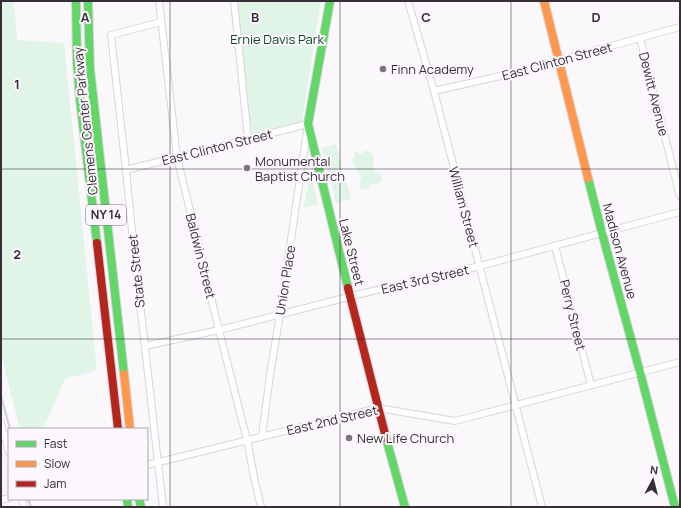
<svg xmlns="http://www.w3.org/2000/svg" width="681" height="508" font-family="Manrope,sans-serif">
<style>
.industrial{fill:#faf0fc}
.green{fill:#e0f4e8}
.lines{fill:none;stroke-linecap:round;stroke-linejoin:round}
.street-casing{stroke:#dad4db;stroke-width:8}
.fast-casing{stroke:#dad4db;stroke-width:10}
.slow-casing{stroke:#dad4db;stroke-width:10}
.jam-casing{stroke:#dad4db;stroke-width:10}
.street{stroke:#fefeff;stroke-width:6}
.fast{stroke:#63d668;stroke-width:8}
.slow{stroke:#ff974d;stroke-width:8}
.jam{stroke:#b3261e;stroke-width:8}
.rail{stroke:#d0ced1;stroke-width:2}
.grid{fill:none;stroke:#372e39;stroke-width:1;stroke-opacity:0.55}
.poi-dot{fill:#7c757d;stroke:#fcf7fd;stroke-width:1.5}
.labels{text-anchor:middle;stroke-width:4;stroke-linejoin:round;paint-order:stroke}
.shield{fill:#fcf7fd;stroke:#726a74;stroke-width:1}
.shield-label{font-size:12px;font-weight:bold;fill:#372e39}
.park-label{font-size:13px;fill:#0f462b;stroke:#fcf7fd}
.street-label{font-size:13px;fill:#372e39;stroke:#fcf7fd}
.poi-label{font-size:13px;fill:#372e39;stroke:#fcf7fd;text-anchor:start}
.grid-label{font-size:13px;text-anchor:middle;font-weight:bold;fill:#372e39;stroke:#fcf7fd;stroke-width:4;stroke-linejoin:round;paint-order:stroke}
</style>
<rect width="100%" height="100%" fill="#fbf8fc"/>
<path class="industrial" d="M1,441L9,471V492L1,494Z"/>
<path class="green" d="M1,1H14L17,40L64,43L97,370L65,379L43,429H20L1,355Z
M236,1H321L301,126L248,139Z
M336,144L343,170L329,174L322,148Z
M356,151L360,154H362L364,151H369L374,156L373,163L375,172L381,173L382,181L378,184L372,183L369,188L365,190L360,188L359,182L362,179L354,166L353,162L351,160L352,158H354L355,155L354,153Z
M344,173L351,199L336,203L330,177Z
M310,178L312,179L318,205L303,208Z"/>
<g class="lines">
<defs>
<path id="street" d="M159,1L177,157L219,330L247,440L255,482L261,507
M234,1L248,139
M408,1L434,91L542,507
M161,22L111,35L126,170L133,241L163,507
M640,38L680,196
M434,91L509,74L680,27
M126,170L308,124L280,314L270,375L262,436
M555,246L591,385
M145,346L219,330L360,294L480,266L680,212
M1,423L9,452
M147,465L378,408L455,421L680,362
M22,499L24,507
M1,500L9,498"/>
<path id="fast" d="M76,1L77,62L80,100L97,243
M88,1L90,69L124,374
M330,1L308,124L348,288
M588,178L602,233L640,372L675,507
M386,438L405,507
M127,499L128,507
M139,499L141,507"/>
<path id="slow" d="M544,1L588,178
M124,374L130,429"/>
<path id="jam" d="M97,243L118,429
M348,288L386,438"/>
</defs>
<use href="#street" class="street-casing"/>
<use href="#fast" class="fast-casing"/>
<use href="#slow" class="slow-casing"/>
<use href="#jam" class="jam-casing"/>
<use href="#street" class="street"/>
<use href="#fast" class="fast"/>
<use href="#slow" class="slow"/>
<use href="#jam" class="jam"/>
<path class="rail" d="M1,396L10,429
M28,499L31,507"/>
</g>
<path class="grid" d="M170,1V507M340,1V507M511,1V507M1,169H680M1,339H680"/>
<g class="poi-dot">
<circle cx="383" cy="69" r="4"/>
<circle cx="247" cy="168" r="4"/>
<circle cx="349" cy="438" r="4"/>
</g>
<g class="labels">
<rect class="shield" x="86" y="205" width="40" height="20" rx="3"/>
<g class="shield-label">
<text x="106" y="219">NY 14</text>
</g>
<g class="park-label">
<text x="277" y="44">Ernie Davis Park</text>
</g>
<g class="street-label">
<text transform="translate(557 61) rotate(-15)" y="5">East Clinton Street</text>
<text transform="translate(654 94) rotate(76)" y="5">Dewitt Avenue</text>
<text transform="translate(85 121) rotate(-96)" y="5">Clemens Center Parkway</text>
<text transform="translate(217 147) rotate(-14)" y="5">East Clinton Street</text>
<text transform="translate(464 207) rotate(75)" y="5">William Street</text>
<text transform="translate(620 251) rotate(75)" y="5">Madison Avenue</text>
<text transform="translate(352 252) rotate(76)" y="5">Lake Street</text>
<text transform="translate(201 256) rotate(76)" y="5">Baldwin Street</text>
<text transform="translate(136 271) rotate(-96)" y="5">State Street</text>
<text transform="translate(425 279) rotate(-13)" y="5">East 3rd Street</text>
<text transform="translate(285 280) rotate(-81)" y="5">Union Place</text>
<text transform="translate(573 315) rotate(76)" y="5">Perry Street</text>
<text transform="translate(332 420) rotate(-13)" y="5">East 2nd Street</text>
</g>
<g class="poi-label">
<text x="391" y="74">Finn Academy</text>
<text x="255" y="166">Monumental<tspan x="255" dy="15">Baptist Church</tspan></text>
<text x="357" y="443">New Life Church</text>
</g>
</g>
<g class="grid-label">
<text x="85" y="22">A</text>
<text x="255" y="22">B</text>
<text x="426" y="22">C</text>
<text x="596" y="22">D</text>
<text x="17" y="89">1</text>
<text x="17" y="259">2</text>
</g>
<rect width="681" height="508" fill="none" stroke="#372e39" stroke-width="4"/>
<rect x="8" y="428" width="140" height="72" fill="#fcf7fd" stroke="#ada7af"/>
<rect x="16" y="441" width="20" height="6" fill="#63d668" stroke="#ada7af"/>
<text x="44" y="448" font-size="12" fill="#372e39">Fast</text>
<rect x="16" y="461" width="20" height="6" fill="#ff974d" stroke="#ada7af"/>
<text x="44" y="468" font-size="12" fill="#372e39">Slow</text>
<rect x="16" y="481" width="20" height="6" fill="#b3261e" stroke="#ada7af"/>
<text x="44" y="488" font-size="12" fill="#372e39">Jam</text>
<g transform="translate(653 480) rotate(7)" stroke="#fcf7fd" stroke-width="3" paint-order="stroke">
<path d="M0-3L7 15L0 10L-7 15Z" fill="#372e39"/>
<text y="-6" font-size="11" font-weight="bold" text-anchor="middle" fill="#372e39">N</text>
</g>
</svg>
